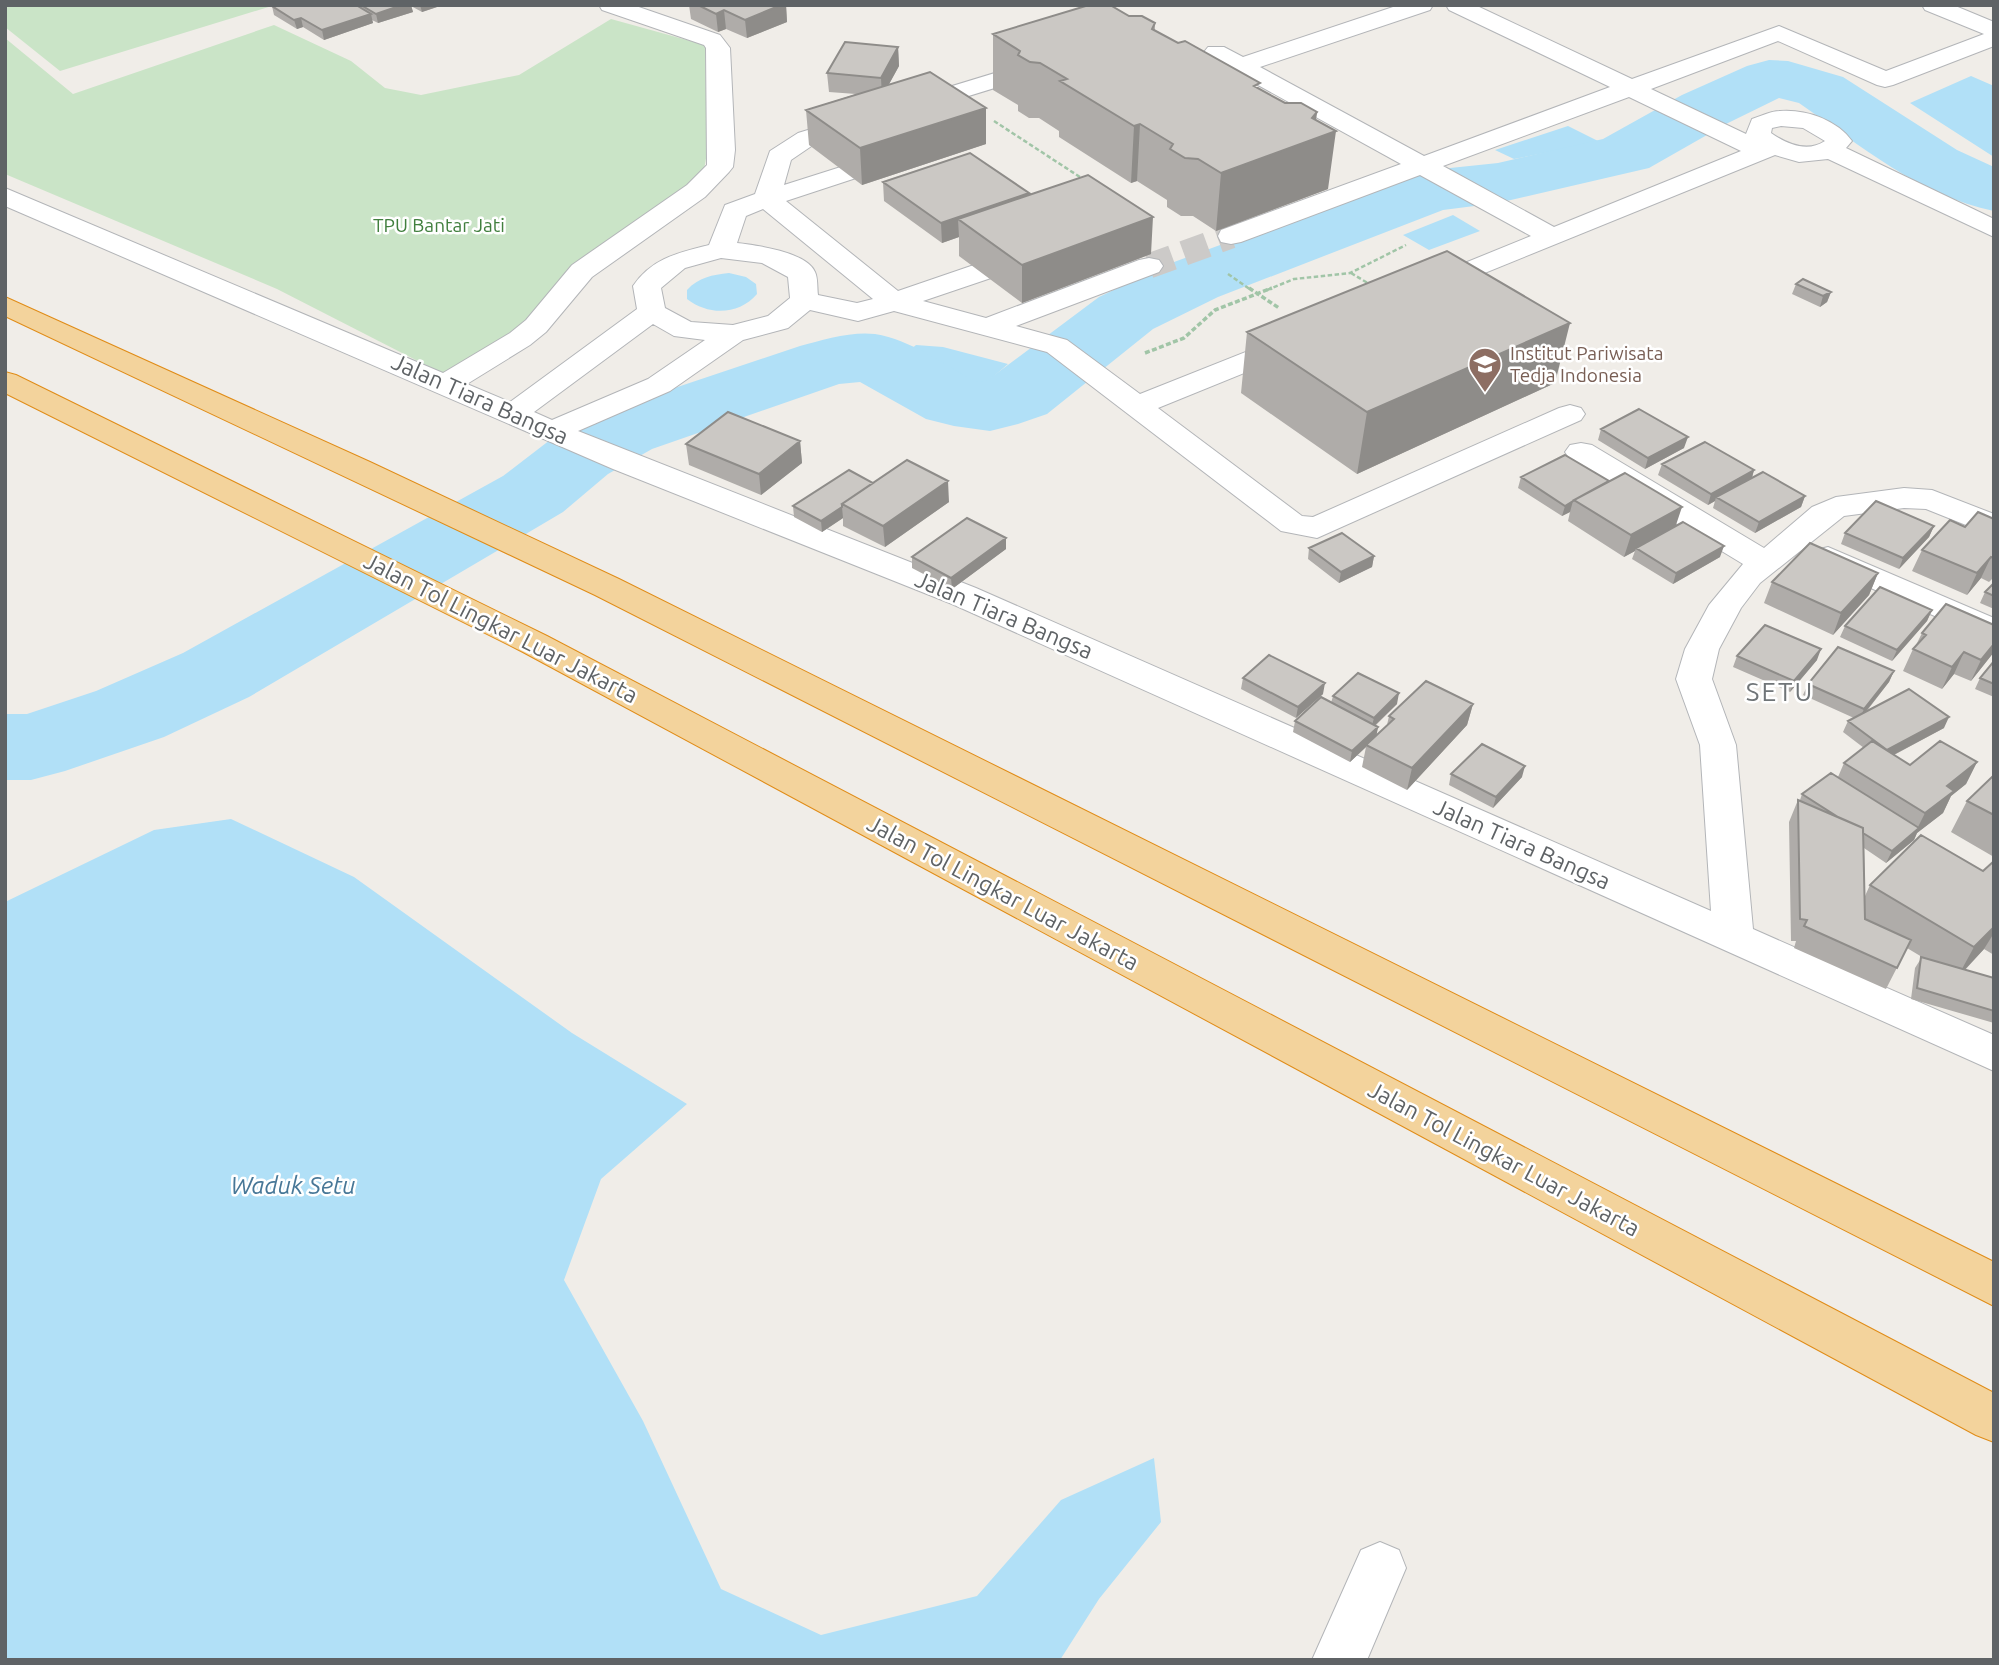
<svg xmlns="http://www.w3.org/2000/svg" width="1999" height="1665" font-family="Ubuntu,sans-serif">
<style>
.green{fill:#cae4c7}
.water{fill:#b1e0f7}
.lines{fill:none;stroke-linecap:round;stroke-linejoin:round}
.river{fill:#b1e0f7;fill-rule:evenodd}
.minor-tunnel{stroke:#cccac8;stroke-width:25;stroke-dasharray:25 12;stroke-linecap:butt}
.minor-casing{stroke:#b3b5b8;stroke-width:2}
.highway-casing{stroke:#e08c17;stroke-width:2}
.path-far1{stroke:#a1c5a7;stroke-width:2.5;stroke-dasharray:4.5 2.5;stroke-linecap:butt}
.path{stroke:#a1c5a7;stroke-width:3.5;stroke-dasharray:5 2.5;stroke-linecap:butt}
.minor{fill:#fff;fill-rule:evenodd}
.highway{fill:#f3d39c;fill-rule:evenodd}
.wall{fill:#afaca9}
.shaded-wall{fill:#8e8c89}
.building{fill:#cbc8c4;stroke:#8e8c89;stroke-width:2}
.labels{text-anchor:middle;stroke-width:5;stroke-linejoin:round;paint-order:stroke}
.far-park-label{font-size:19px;fill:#417f3e;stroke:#fff}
.far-education-label{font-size:19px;fill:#785e54;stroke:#fff;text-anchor:start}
.street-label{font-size:23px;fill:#5f6366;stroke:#fff}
.water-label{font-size:24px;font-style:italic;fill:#477797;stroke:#fff}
.quarter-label{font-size:26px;letter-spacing:2px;fill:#707578;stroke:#fff}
</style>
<rect width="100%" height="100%" fill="#f0ede8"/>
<path class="green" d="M5,5H275L60,71L5,27Z
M611,19L705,45L707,153L703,175L510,338L447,376L277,289L5,174V38L73,94L274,25L351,61L385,88L421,95L519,75Z"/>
<path class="water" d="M1971,76L1994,86V157L1910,103Z
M1568,126L1600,142L1514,159L1495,150Z
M1453,215L1480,231L1429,250L1403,235Z
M729,273L746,277L756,284L757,294C739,315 709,316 687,299V290C699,277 712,275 729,273Z
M916,345L943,347L1008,364L980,388L904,355Z
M231,819L354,877L572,1033L687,1104L601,1179L564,1280L643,1421L721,1589L821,1635L977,1596L1061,1500L1154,1458L1161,1522L1099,1599L1060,1660H5V902L154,830Z"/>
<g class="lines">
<path class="river" d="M1769,60L1788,61L1843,77L1957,150L1994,167V211C1920,196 1860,145 1799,103L1779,98L1728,123L1649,168L1498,203L1443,210L1218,297L1153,329L1047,414L1018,424L990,431L954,426L926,419L860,382L839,384L652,449L608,474L563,512L249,697L164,737L65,771L31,780H5V714H27L96,691L183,653L503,476L550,440L594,415L800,346C822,340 852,331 875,334C911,340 944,364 974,381L985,382L1099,297L1166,265L1407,176L1431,170L1498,163L1603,139L1682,95L1747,66Z"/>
<path class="minor-tunnel" d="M1149,266L1231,236"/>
<defs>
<path id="minor" d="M599,5H633L720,35L730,48L735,150L733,167L729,172L705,197L592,277L546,332L530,345L467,384L510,402L637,309L633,286C652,258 678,253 709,245L725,205L755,194L770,151L798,133L1034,61H1050L1054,66L1050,71L816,143L791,160L784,185L847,165L856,168L860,173L856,178L786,201L898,291L971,266L981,264L991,266L995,272L991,278L923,301L986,318L1139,260L1149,258L1159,260L1163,266L1159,272L1016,326L1067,340L1140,394L1281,338L1291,335L1301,338L1306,344L1301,350L1158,408L1302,516L1313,517L1559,408L1570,405L1581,408L1585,414L1581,420L1317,538L1281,531L1047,352L894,311L858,321L810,310L788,328L743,340L670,391L578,431L976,588L1711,911L1700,745L1676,679L1685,649L1709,605L1743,564L1570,459L1565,452L1570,445L1581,443L1592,445L1764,548L1812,507L1836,497L1904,488L1932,490L1994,514V534L1991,535L1926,509L1904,508L1844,516L1760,583L1741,608L1719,649L1712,679L1736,745L1753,929L1994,1035V1071L952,604L613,469L5,206V188L443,373L510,333L526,320L572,265L687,185L707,165L706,48L704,45L602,10ZM763,209L873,299L857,303L818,295C817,288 818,278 815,272C807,252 755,245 737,243L746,216ZM721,258L762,263L788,277L790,298L768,316L733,325L691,322L665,308L661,288L685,268ZM653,324L674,336L705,340L648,379L552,420L534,412Z
M1399,5H1433L1430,10L1260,67L1424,156L1610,87L1449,10L1446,5H1475L1632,79L1779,26L1886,71L1984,34L1925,10L1922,5H1953L1994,22V46L1893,85L1885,87L1877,85L1778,41L1651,89L1746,134L1752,119C1761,116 1771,111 1780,111C1806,109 1837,120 1852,141L1846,148L1994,219V237L1828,159L1799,162L1775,155L1428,296L1418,294L1414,288L1418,282L1531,236L1420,175L1241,242L1231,244L1221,242L1218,236L1221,230L1401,164L1238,74L1227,77L1219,75L1215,70L1221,64L1204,52L1208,47H1224L1243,57ZM1629,97L1741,151L1554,227L1443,166ZM1781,126L1803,128L1825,141C1807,153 1787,144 1771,133L1772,128Z
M1828,547L1994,618V642L1816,564L1811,557L1816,550Z
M1380,1542L1399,1550L1406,1568L1367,1660H1312L1361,1550Z"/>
<path id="highway" d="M5,297L370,462L619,579L1994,1262V1306L595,595L5,316Z
M5,372L16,375L547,636L1994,1393V1442L1976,1435L523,652L5,393Z"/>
</defs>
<use href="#minor" class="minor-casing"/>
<use href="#highway" class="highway-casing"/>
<path class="path-far1" d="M994,121L1083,179
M1351,273L1371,285
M1228,274L1251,290
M1267,290L1294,279L1350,273L1406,245"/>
<path class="path" d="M1249,288L1279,308
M1145,353L1184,338L1215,310L1272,288"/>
<use href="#minor" class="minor"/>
<use href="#highway" class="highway"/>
</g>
<path class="wall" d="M274,5H443L422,12L411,6L413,12L378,23L372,20L373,23L324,40L303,27L297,29L274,15L272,6Z
M689,5H786L787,22L747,38L726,29L718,32L691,19Z
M1129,16L1155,23V30L1285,103L1317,112L1316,120L1328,189L1216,231L1193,216H1181L1167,207V200L1137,181L1131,183L1059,137V131L1039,118H1029L1018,111V105L993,90V34Z
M898,47L899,66L889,84L986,144L862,185L809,145L806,110L856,94L829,92L827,73Z
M883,182L1029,195L1151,254L1022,303L959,256V237L942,243L884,201Z
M1796,284L1831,292L1827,302L1820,307L1792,294Z
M1247,332L1555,383L1357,474L1241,393Z
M1601,429L1684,448L1645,469L1598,440Z
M800,441L802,463L761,495L689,465L686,444Z
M1662,464L1754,470L1752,478L1805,496L1801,507L1755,533L1713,508L1715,501L1708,505L1658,475Z
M1521,477L1676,526L1720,557L1673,584L1632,559L1635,551L1624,557L1568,521L1570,512L1562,516L1518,488Z
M873,483L949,502L885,547L843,526V518L822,532L794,517L793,506Z
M1994,519V577L1989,582L1981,578L1967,595L1912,571L1922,550L1965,527Z
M1934,526L1929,537L1899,569L1841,544L1845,533Z
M1006,538V549L952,589L912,568V557Z
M1309,548L1374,556L1372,567L1339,583L1308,559Z
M1878,573L1869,595L1833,635L1764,603L1772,582Z
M1994,583V609L1980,603L1985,592Z
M1932,610L1927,621L1892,661L1840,637L1845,626Z
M1994,625V652L1971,681L1954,674L1942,689L1903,671L1913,649L1916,645L1922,633Z
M1737,656L1817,660L1790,692L1733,667Z
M1994,661V697L1975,689L1980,678Z
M1894,671L1889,682L1866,712L1944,728L1894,755L1910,765L1977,762L1966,784L1951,796L1943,813L1917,833L1914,840L1886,863L1864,848L1865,896L1870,885L1983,871L1994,861V955L1984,949L1965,970L1994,978V1023L1911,999L1915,968L1922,957L1907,948L1886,989L1794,948L1796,941H1791L1789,822L1798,800H1800L1802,794L1838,777L1844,763L1864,748L1843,732L1848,721L1854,718L1803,695L1808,684Z
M1243,678L1323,694L1296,718L1241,689Z
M1333,696L1397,704L1375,726L1378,727L1376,736L1387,725L1389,716L1473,704L1467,725L1407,790L1362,767L1366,747L1350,762L1293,732L1295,721L1331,703Z
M1451,774L1522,777L1493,808L1449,785Z
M1994,775V857L1951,832L1967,801Z"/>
<path class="shaded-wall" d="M402,5H411L413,12L378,23L376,14Z
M420,5H443L422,12Z
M781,5H786L787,22L747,38L745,20Z
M724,10L726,29L718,32L716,14Z
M371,14L373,23L324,40L322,30Z
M301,18L303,27L297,29L294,20Z
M898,47L899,66L882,97L881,78Z
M986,108V144L862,185L860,148Z
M1317,112L1313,140L1336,131L1328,189L1216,231L1221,173L1312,118Z
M1140,124L1137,181L1131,183L1134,126Z
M1029,193V213L958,219L959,237L942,243L941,223Z
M1153,217L1151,254L1022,303V265Z
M1831,292L1827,302L1820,307L1823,296Z
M1570,323L1555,383L1357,474L1367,412Z
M1688,437L1684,448L1645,469L1648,458Z
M800,441L802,463L761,495L759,474Z
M1754,470L1751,481L1716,497L1715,501L1708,505L1711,494Z
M948,481L949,502L885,547L883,526Z
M1805,496L1801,507L1755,533L1759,522Z
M1573,501L1570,512L1562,516L1565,506Z
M842,507L843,518L822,532L821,521Z
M1682,507L1675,528L1636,548L1635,551L1624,557L1631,535Z
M1934,526L1929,537L1899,569L1903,558Z
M1006,538V549L952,589L951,578Z
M1724,546L1720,557L1673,584L1676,573Z
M1374,556L1372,567L1339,583L1341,572Z
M1991,557L1981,578L1967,595L1977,573Z
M1878,573L1869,595L1833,635L1841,613Z
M1932,610L1927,621L1892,661L1897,650Z
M1994,644V652L1971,681L1981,660Z
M1821,649L1817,660L1790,692L1794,681Z
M1964,652L1954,674L1942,689L1952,667Z
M1894,671L1889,682L1859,720L1864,709Z
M1325,683L1323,694L1296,718L1298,707Z
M1399,693L1397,704L1371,729L1374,718Z
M1473,704L1467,725L1407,790L1412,768Z
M1949,717L1944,728L1882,761L1887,750Z
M1378,727L1376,738L1366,745V747L1350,762L1352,751Z
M1977,762L1966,784L1951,796L1943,813L1917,833L1914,840L1886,863L1892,851L1916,831L1925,813L1947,786Z
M1525,766L1522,777L1493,808L1496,797Z
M1994,927V933L1984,949L1957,978L1974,947Z"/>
<path class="building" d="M274,5H356L371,14L322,30L301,18L294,20L272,6Z
M361,5H402L376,14Z
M698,5H781L745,20L724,10L716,14Z
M1089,5H1110L1129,16H1142L1155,23L1152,29L1178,43L1185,41L1260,83L1254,86L1285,103H1301L1317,112L1312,118L1336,131L1221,173L1198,159L1185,158L1170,149L1173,144L1140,124L1134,126L1060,81L1067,79L1040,63L1030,62L1018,55L1020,51L993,34Z
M845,42L898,47L881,78L827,73Z
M930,72L986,108L860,148L806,110Z
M970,153L1029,193L941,223L883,182Z
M1088,175L1153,217L1022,265L958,219Z
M1447,251L1570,323L1367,412L1247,332Z
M1803,279L1831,292L1823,296L1796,284Z
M1639,409L1688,437L1648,458L1601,429Z
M728,412L800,441L759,474L686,444Z
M1705,442L1754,470L1711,494L1662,464Z
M1565,455L1609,481L1574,500L1573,501L1565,506L1521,477Z
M907,460L948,481L883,526L842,504Z
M849,470L873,483L842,504V507L821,521L793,506Z
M1763,472L1805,496L1759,522L1716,497Z
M1625,473L1682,507L1631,535L1574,500Z
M1876,501L1934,526L1903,558L1845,533Z
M1978,512L1994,519V558L1991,557L1977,573L1922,550L1950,520L1965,527Z
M967,518L1006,538L951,578L912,557Z
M1683,522L1724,546L1676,573L1636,548Z
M1342,533L1374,556L1341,572L1309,548Z
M1810,543L1878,573L1841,613L1772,582Z
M1994,583V596L1985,592Z
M1880,587L1932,610L1897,650L1845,626Z
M1946,604L1994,625V644L1981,660L1964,652L1952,667L1913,649L1926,635L1922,633Z
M1765,625L1821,649L1794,681L1737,656Z
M1838,647L1894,671L1864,709L1808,684Z
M1269,655L1325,683L1298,707L1243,678Z
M1994,661V684L1980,678Z
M1358,673L1399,693L1374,718L1333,696Z
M1426,681L1473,704L1412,768L1366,745L1394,719L1389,716Z
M1909,689L1949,717L1887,750L1848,721Z
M1321,697L1378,727L1352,751L1295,721Z
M1872,741L1910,765L1940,741L1977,762L1947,786L1954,791L1925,813L1844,763Z
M1482,744L1525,766L1496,797L1451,774Z
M1831,773L1919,828L1892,851L1863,833V828L1838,817L1802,794Z
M1994,775V815L1967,801Z
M1798,800L1863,828L1865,919L1911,940L1897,968L1804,926L1807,920L1800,919Z
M1921,835L1983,871L1994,861V927L1974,947L1870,885Z
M1921,957L1994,978V1011L1917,988Z"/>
<defs>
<symbol id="university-pin" viewBox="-11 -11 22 30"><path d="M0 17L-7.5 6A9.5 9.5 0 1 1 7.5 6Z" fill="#8d6e63" stroke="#fff"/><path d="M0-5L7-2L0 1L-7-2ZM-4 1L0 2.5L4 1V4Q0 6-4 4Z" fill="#fff"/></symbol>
</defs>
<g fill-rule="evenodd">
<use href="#university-pin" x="1466" y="345" width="38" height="52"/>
</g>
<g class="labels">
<g class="far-park-label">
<text x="439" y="232">TPU Bantar Jati</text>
</g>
<g class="far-education-label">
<text x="1510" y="360">Institut Pariwisata<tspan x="1510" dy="22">Tedja Indonesia</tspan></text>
</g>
<g class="street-label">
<text transform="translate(480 399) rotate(24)" y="8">Jalan Tiara Bangsa</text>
<text transform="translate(1004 615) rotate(23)" y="8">Jalan Tiara Bangsa</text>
<text transform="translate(501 628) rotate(27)" y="8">Jalan Tol Lingkar Luar Jakarta</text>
<text transform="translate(1522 844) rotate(24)" y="8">Jalan Tiara Bangsa</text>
<text transform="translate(1003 893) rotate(28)" y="8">Jalan Tol Lingkar Luar Jakarta</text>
<text transform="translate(1504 1159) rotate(28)" y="8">Jalan Tol Lingkar Luar Jakarta</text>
</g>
<g class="water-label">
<text x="293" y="1194">Waduk Setu</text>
</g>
<g class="quarter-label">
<text x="1780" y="701">SETU</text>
</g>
</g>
<rect width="1999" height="1665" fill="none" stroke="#5f6366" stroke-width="14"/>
</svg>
